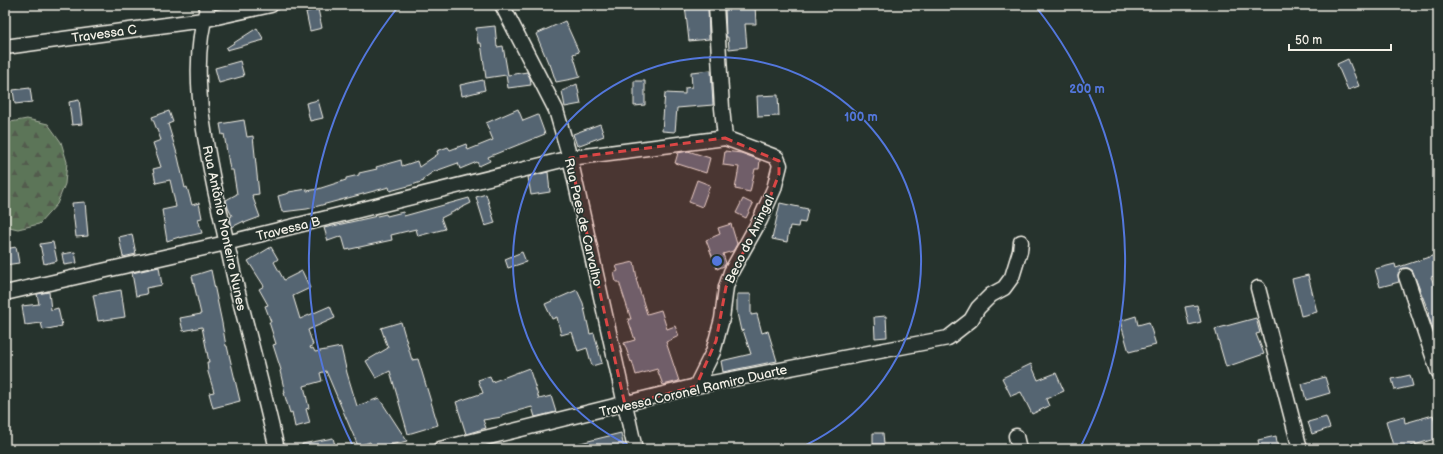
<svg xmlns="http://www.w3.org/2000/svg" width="1443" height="454" font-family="'Balsamiq Sans',sans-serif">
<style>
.forest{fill:url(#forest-firs);stroke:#a8b2a0}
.building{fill:#556572;stroke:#f4f1e8}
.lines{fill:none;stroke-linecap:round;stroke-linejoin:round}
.minor-casing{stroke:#f4f1e8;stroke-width:17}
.minor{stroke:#26332d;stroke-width:14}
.marked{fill:#da4645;fill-opacity:0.2;stroke:#da4645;stroke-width:3;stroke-dasharray:8 5;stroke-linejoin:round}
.ring{fill:none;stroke:#5377dc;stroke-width:2}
.labels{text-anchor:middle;stroke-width:3;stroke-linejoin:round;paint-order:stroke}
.street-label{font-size:13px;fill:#f4f1e8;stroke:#26332d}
.centre{fill:#5377dc;stroke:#26332d;stroke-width:2}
.ring-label{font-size:12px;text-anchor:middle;font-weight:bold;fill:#5377dc;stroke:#26332d;stroke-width:3;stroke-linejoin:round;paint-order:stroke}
</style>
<defs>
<pattern id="forest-firs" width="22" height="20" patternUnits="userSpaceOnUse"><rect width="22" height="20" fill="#5c7458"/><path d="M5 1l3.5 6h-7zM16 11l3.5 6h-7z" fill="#525c4e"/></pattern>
</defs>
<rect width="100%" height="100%" fill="#26332d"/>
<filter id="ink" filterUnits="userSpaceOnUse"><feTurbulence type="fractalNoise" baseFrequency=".025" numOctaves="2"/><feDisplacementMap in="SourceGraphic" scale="8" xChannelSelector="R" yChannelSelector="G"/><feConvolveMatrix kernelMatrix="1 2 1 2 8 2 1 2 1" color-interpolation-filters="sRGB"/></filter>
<g filter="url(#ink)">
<path class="forest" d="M27,119L48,124L61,142L67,162L65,184L57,204L39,224L18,229L5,226V123Z"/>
<path class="building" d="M685,5H708L709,39L689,41Z
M755,5L756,24H745L747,47L729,49L728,37H726L725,7Z
M318,9L322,28L310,31L306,12Z
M565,21L579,52L573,54L580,77L572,79L556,82L550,64L549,65L536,34Z
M495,26L497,47L503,46L508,75L527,72L530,78L531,85L508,88L506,75L486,78L481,43H478L476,28Z
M257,28L264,40L227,50L226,48Z
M1348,59L1359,86L1348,90L1337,64Z
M240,61L244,76L219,83L215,68Z
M711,70L713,105L677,108L675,132L662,131L665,93L685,94V88L692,87L691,72Z
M483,80L485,90L462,96L460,85Z
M634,81H645V105L634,106Z
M577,84L581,104L565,107L562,91Z
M30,88L32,102L15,104L13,90Z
M778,95L779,116L758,117L757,96Z
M79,100L82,124L72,125L69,102Z
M318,100L323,118L310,121L306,103Z
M518,109L523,121L538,115L545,134L488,157L490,161L479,166L477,162L460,169L458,163L433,172L423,179L424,181L412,185L390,191L389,187L307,209L282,212L278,196L289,193V192L307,189V191L318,189L346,180V178L359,175V173L377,169L376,167L401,160L402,166L417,161L419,167L438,154L437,151L448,147L450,150L466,144L468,150L493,140L486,123Z
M169,111L173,122L168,124L178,157L185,188L187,187L192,205L199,203L202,218L198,219L202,233L179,238V237L167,241L162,210L176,207L170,180L156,183L153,169L161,167L153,143L161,140L152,117Z
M244,120L247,137L253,136L259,194L252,195L260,217L244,223V221L232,227L230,217L232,216L228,208L226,200L237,194L233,170H230L224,134L222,135L220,124Z
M600,124L604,136L577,146L573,134Z
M688,151L710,158L706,173L675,163L678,153Z
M725,151L741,153L760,160L759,169H755L750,192L735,189L739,167L723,165Z
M548,172L550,192L531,195L528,177Z
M697,180L710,185L702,207L689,202Z
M486,194L495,223L485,226L476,197Z
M469,198L471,203L441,218L445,229L418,236L416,229L391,235L392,240L346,250L342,236L328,241L324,228L386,214L387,216L403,212L404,216Z
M743,199L753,204L746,218L736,213Z
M85,202L88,236L76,237L72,203Z
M780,203L808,209L805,223L799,222L798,227L790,226L787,242L772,239Z
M731,224L737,244L733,251L723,254L726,263L724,266L717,269L706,240L720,234L718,228Z
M132,234L136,254L123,257L119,237Z
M53,242L57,261L44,264L40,244Z
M16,247L19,263L5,265V249Z
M271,247L278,259L274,262L284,280L302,271L310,288L293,296L300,319L330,306L335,318L308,330L313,345L310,347L311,349L313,348L315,352L341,347L347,373L357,406L379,398L407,441L374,449H372L370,442L358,446L326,371L320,373L322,381L304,386L309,408L306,409L310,423L295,427L292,412L290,413L284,393H285L280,371L281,370L273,345L276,344L269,322H271L265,306L268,305L259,289L264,286L248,261Z
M75,252L77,263L64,265L62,254Z
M522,252L526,262L508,268L505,259Z
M1438,254V275L1431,277L1438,294V344L1428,314L1429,313L1412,270L1408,268H1403L1398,274L1399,282L1380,287L1375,269L1395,264L1396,268Z
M634,262L637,278L636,279L647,314L661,310L667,329L675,326L679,336L666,342L679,381L663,385L657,369L636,375L632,361L631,362L624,343L635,340L628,319H631L619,282H616L614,273L618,271L616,266Z
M159,267L162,285L146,288L147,294L136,296L132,273Z
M211,270L222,323L226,346H227L240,401L213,408L209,393L214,392L208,372L207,362H209L202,327L183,331L180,318L201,314L192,276Z
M1308,275L1317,312L1301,316L1292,279Z
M121,290L125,317L98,321L93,295Z
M577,290L583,303L590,334L594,333L602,363L592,366L587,348L578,351L572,332L561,335L557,317L552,319L545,304Z
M49,292L51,310L58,308L62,326L43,330L41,323L25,325L22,306L39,304L37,294Z
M737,294H751V315L757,314L762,333L768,331L777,361L723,372L721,361L751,354L743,330L741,331L737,313Z
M1197,305L1201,322L1189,325L1185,307Z
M886,316L887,337L875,338L874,317Z
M1136,316L1138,325L1149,322L1156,345L1129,352L1120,321Z
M1256,318L1260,333L1256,334L1264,354L1226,367L1215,329Z
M401,322L412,360L418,359L438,425L408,434L390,371L376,378L366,361L388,348L381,328Z
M1031,364L1038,380L1056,373L1064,391L1046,399L1049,406L1032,414L1021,392L1011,396L1002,378Z
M529,368L539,399L551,396L556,412L535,417L532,407L502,415V417L483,420L486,428L466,434L456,402L483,393L478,380L490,376L492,382Z
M1410,375L1413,386L1395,390L1392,379Z
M1325,377L1330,393L1306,400L1302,384Z
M1433,415L1438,432V438L1411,446L1412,449H1394L1386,421L1404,416L1405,423Z
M1326,417L1330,428L1312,434L1308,422Z
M621,433L624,449H572V445Z
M873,433H883L884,444H873Z
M1276,436L1278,449H1260L1258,440Z
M333,438L336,449H303L302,444Z"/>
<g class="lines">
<defs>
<path id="minor" d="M208,5C189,64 203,131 215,190C222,222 229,253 236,285C250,339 264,394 277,449
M502,5L556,110L570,158L635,449
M716,5L722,108L725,138
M5,47L203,20L271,5
M1406,276L1438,371
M1258,288L1300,449
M5,293L226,243L570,158L725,138
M696,386L713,352L722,319L726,287L731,272L760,220L774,189L780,165L777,158L773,156L725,138
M1016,436L1019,449
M440,449L696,386L948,338L971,320L978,308L991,295L1004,288L1012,277L1020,251L1021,242"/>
</defs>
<use href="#minor" class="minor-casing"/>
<use href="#minor" class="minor"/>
</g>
</g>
<path class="marked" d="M725,138L779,161V174L767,205L726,287L716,341L696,386L625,405L570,158Z"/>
<g class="ring">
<path d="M637 449A204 204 0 1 1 797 449"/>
<path d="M353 446A408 408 0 0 1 398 7M1036 7A408 408 0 0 1 1081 446"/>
</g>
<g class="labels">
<g class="street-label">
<text transform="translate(104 33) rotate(-8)" y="5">Travessa C</text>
<text transform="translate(584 222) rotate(77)" y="5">Rua Paes de Carvalho</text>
<text transform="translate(225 228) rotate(78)" y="5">Rua Antônio Monteiro Nunes</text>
<text transform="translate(288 228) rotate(-14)" y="5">Travessa B</text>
<text transform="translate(749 239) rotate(-64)" y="5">Beco do Aningal</text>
<text transform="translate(693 390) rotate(-13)" y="5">Travessa Coronel Ramiro Duarte</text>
</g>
</g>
<circle cx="717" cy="261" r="6" class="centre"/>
<g class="ring-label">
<text x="1087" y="93">200 m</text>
<text x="861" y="121">100 m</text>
</g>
<rect width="1443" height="454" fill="none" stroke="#26332d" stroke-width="20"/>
<rect x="10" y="10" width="1423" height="434" fill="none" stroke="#f4f1e8" stroke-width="1.5" filter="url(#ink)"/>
<path d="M1289 44v6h102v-6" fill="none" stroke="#f4f1e8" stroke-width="2"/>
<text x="1295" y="44" font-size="12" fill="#f4f1e8" stroke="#26332d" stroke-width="3" paint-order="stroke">50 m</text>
</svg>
